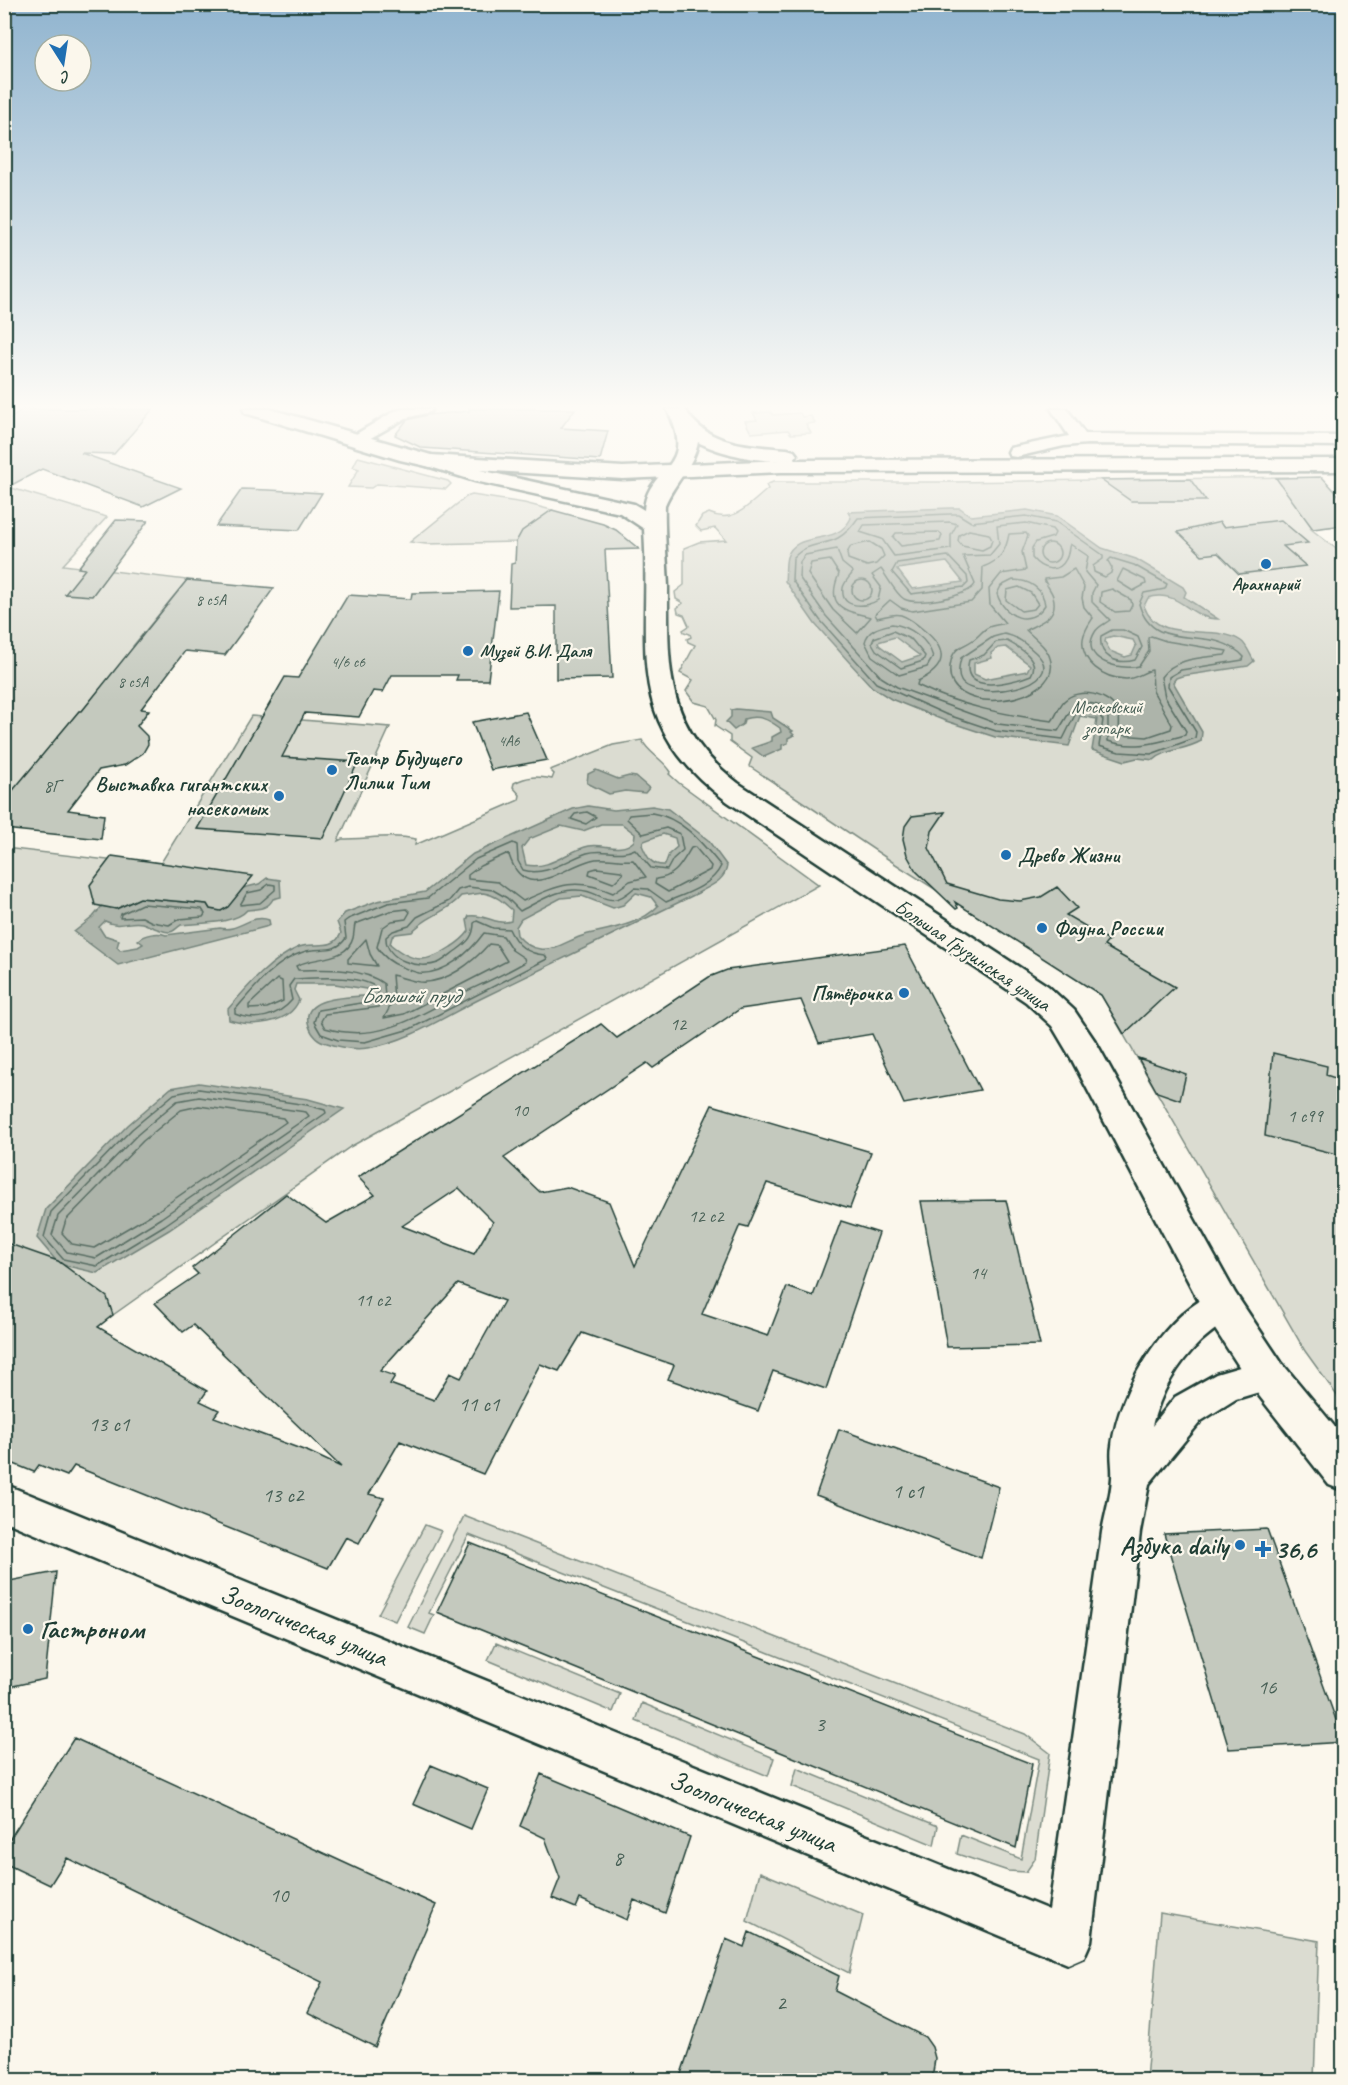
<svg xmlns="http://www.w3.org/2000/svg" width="1348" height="2085" font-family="Caveat,sans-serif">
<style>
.green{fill:#dbdcd1;stroke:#7d8c82;stroke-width:1.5}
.water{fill:#adb4aa;stroke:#74847b;stroke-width:1.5;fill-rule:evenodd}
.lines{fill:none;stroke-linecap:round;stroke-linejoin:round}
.shore{stroke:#586d63;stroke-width:1.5}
.building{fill:#c4c9be;stroke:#1f3d34;stroke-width:1.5;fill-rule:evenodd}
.street-casing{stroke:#1f3d34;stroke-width:5}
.secondary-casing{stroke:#1f3d34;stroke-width:5}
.primary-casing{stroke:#1f3d34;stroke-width:5}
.street{fill:#fbf7ec;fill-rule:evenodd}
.secondary{fill:#fbf7ec;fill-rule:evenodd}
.primary{fill:#fbf7ec;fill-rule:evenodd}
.poi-dot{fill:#1f6fb2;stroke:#fbf7ec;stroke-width:2}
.labels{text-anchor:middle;stroke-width:4.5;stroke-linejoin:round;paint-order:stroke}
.far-number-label{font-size:15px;fill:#486056}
.far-poi-label{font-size:18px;font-weight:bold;fill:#1f3d34;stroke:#fbf7ec}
.far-park-label{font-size:18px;fill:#455d53;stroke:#fbf7ec}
.number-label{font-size:18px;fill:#486056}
.poi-label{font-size:21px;font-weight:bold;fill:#1f3d34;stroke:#fbf7ec;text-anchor:start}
.street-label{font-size:21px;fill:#1f3d34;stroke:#fbf7ec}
.near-number-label{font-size:21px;fill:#486056}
.water-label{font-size:22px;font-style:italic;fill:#425b52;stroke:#fbf7ec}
.near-poi-label{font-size:26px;font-weight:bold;fill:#1f3d34;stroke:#fbf7ec;text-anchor:start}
.near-street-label{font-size:26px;fill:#1f3d34;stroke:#fbf7ec}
</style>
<rect width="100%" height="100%" fill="#fbf7ec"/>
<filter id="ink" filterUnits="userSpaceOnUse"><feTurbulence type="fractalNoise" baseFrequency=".0167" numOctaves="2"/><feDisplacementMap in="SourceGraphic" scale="12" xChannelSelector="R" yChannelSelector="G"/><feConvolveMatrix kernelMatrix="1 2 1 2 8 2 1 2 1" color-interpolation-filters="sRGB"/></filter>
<g filter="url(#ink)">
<path class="green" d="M771,412L773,415L800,413L802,417L811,416L815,423L806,424L811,433L791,434L788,430L751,433L745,421L757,420L753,413Z
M358,457L448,481L451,484L446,489L377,484L371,488L348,487L359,469L353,467Z
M1288,477L1305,495L1343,525L1311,529L1344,555L1343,1404L1305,1351L1101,995L894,863L749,766L752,758L730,742V736L715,726L716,720L708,706L694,702L686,691L693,680L680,673L695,645L688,642L687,639L691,637L690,634L684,632L683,630L689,626L684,615L678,613L677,608L683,603L676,599L675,592L684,585V548L699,542L726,540L715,528L701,531L696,526L702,516L709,513C734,525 749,504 768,489L766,485L773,482H951Z
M5,486L107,517L63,565L187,580L133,646L139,647L128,656L82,711H79L5,801Z
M472,495L524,503L552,510L522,531L516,542L426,544L410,542L466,497Z
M251,716L390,727L338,841L342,839C367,839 391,834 416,839L415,845L519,800L520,795L513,787L514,783C528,776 536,776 552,779L554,774L550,770L613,745L642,740C647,752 664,760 671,772L669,774L679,783L819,885L350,1147L113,1315L5,1397V848L159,866Z
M464,1516L1025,1734L1050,1753L1035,1859L1026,1872L1008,1871L957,1854L961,1835L1021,1859L1039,1759L469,1535L429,1613L434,1615L425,1634L408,1627Z
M425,1525L441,1531L395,1621L378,1614Z
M496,1643L620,1694L613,1712L488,1660Z
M642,1703L774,1758L768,1776L636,1721Z
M797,1768L938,1826L934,1845L792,1786Z
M760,1872L863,1915L849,1973L747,1921Z
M1160,1913L1319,1941L1314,2080H1146Z"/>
<path class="water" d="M950,508H960L971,516L1027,510L1057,516L1102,548L1136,559L1183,587L1186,592L1184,597L1218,619C1189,619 1179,588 1148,598L1144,606C1158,646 1214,622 1241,641C1247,645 1250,655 1254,661L1248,666L1182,676L1176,678L1173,682L1202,732L1201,741C1186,750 1166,749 1154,760L1137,758L1125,761L1092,750L1097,719L1080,716L1069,746L995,737L943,720L891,699L872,687L850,663L815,624L785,581C786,574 785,564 787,557C796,529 837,548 851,518L848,512ZM947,562L963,582L912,589L897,569ZM1113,636L1133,640L1136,646L1132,655L1125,657L1110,651L1105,642L1106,638ZM895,637L920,656L902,662L879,645L878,642ZM1006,647L1030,665L1027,671L985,679L974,674V663L992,658L991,653L998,648Z
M736,709L771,712L773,718L793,731L791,732L794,735L788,738V743L782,745V749L764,757L752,748L772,741V737L781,732L780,728C769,720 759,714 744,719L743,724L734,730L726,722L731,717V710Z
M596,770L618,779L629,776L636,777L649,788L645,793L625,791L609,794L587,783L588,774Z
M588,806L614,810L652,806L668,809L708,840L727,866C725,881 710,886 698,893C625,928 553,964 480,999C444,1017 409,1041 368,1048C355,1050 339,1047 327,1043C318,1041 312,1035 309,1026C298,994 354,998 372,995V990L335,984H296L294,990L299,1000C289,1025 251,1027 229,1020L228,1009C248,986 271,959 299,947C313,941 334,952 341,933L337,922L345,913L377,901L425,892L473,854L573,809ZM601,824H622L635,834L634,841C620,854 605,843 589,846C566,851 551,870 526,865L522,848L529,839L561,826L583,831ZM663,834L675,838L677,847L669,854L665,865C651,866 647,857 642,845L644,841ZM483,893C496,895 502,901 512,910L511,921C495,926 484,913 469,916L467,920L469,931C464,938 459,942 451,947C427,963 414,964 390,944L392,937L396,934L412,932C425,916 447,913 461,896ZM636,893L651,897L658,906C640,925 608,929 585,935C570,939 556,951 540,949C530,948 523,942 517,935L516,927L521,919L561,898L582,896L613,908L623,905Z
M267,878L280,880L281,897L273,899C268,909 258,909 247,910C236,924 198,923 181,925C176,928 174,932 169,932C159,931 151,926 142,923C129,920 120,929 105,921L99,927L104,935L119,940L117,947L120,950L138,947L143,944L138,940C144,934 158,932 166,935L220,928C238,933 251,913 269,920L270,925L265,927L118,965L74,932L93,917L102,906L117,909L140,898L207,904L210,909L221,911L243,888L259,884Z
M199,1083L308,1099L344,1109L169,1230L97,1273L59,1264L37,1238L46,1209L128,1125L171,1088Z"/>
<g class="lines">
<path class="shore" d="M950,514H958L971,522L1026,516L1056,522L1103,555V559L1093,566L1094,572L1105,577L1111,573L1112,568L1108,561L1111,558L1134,565L1167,584L1165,589L1144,593L1139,604C1154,657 1211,621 1244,657L1243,660L1181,670L1169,677L1168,686L1196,732L1195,738L1151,754L1119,752L1099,746L1103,720C1097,711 1087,709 1077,711L1063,739L996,731L945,714L876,683L820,620L792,580L793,558C815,534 833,555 858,518Z
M950,522L957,524L951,535V549L894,556L882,539L860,532L864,525Z
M1026,523L1052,529L1055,533L1053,537L1036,542L1032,548V558C1041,569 1058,575 1066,559C1069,554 1068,549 1070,544L1088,556L1085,572L1096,585L1092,593V602L1110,620C1105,624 1098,626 1095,632C1078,660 1119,671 1139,666L1149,651L1148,638L1151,636L1166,641L1227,651L1225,655C1203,658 1175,657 1161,677L1165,697L1186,731L1185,735C1159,742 1135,750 1108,741V713C1100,703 1086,701 1074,705L1058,731L998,724L897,687L881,677L826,616L799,577L800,562L805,555L837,549L842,563L853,572C850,577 844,582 843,588C840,609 866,608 878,600L881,587L872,575L881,569C888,578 895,593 904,599C916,606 969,597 975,584L963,556L990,555L999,544L997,526Z
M969,530L989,534L992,540L990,546L982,550L962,546L958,541L959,535Z
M939,532L942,535L940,541L901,546L893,537L896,533Z
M1026,533L1028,536L1022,552L1026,570L1001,574L989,589L990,605L1005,623C1000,625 992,625 987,628C982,631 978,637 973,640C963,647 954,647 951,661C936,722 1066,705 1050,658C1047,647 1034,638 1026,630C1041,622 1059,617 1053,596C1051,590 1046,585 1044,579L1061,577L1074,569L1084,587L1082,598L1084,607L1093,618C1089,624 1084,631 1083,639C1080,662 1104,679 1126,679C1135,679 1143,672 1152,670L1153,691L1172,725L1171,729L1147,737L1120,735C1118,727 1121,719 1118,712C1110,693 1078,687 1064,701C1059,706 1057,715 1052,721C1005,715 960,706 917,685L918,681C946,668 949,651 925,631C918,625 910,618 901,615C893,613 885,617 877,618L875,614L890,600L901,608L912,611L971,602L982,590L983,567C1000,561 1006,551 1009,534Z
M870,542L881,549L884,556L876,564L867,566L848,559L847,553L851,546Z
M1040 553a10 10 0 1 1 20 0a10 10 0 1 1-20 0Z
M948,556L967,576L968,583L964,587L911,594L892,572L897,563Z
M830,560L839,574C825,607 844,611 871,617L857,633L833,610L808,574L811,563Z
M1123,569L1145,580L1146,584L1133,591L1117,581Z
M852 590a10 10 0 1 1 20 0a10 10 0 1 1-20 0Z
M1013,580C1029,580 1043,588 1045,605C1030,628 1005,618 997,594L1001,586Z
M1019,587L1031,593L1038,604L1034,609L1021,611L1006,600L1007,590Z
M1112,589L1131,600L1132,605L1129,611L1115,612L1100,602L1101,592Z
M892,624C910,626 928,639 933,657L927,667L899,675L872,656L865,642C868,629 880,627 892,624Z
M1112,630H1123L1138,637L1142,647L1135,660C1117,665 1098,657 1101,636Z
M893,631L912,640L925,656L923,661L901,668L876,650L872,643L874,638Z
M1004,634C1017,636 1026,644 1036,653C1072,687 973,702 961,681C957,674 959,665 961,658L993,637Z
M1007,641C1020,648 1041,659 1031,675C1012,683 960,696 969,660L984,655L996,642Z
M587,812L596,817L586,824L571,819L575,814Z
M652,813C683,818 702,843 721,866C712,886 685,894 666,902L648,889L634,888C605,914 603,888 573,890C554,891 536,903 520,911L507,898L493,890L468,887L458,890L449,901L417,917L409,926L393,931L386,937C385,960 419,970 438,963C445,960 451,954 457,950C468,942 474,936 474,923L477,921L493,928L509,929C516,945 527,954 545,955L547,959L410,1029L365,1042L338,1040L321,1034L314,1022L318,1010L367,1002L378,996V989C363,974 315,978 294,979L289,986L292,1000C278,1017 255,1022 235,1014V1010C254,988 275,961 303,952C320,946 335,955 346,938L344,922L348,919L388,903L428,898L476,859L513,843L517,845L518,861L523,870C546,877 566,860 587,853C604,848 619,857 635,849L651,868L667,870L673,859L683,850L680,834L666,828L643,834L627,819L629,815Z
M695,847L711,866L710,870L668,892L655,884L656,879C676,877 681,864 691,848Z
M506,854L509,855C525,904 559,869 591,860C603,856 619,862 633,860L646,877L630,881L613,893C575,877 559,885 523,901L498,882L468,879V875L480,866Z
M597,868L621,871L623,874L613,883L589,874L590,870Z
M269,884L275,885V890L260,903L240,905L247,893L261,890Z
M142,904L202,909L205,914L203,917L179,919L169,925L152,922L142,917L120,918L121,914Z
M407,909L410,912L406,919L392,921L382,928L377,947C383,957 391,963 402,967C407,969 414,972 419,973C445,975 470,952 484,933L503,936L512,950L524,958L525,962C505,974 484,983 463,993C416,1016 380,1044 325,1028L321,1021L325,1014L379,1007L385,997L384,984C362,967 325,969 298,970L296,966C313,956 347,962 353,938C354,934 354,929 355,924L390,911Z
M366,939L370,954L377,966L348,963V959Z
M489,944L497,945L507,961L404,1014L384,1018L394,999L392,975C401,977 411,981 420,982C446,984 473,962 489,944Z
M277,979L282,981L283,1001L267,1008L249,1009V1005Z
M199,1089L307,1105L325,1110L326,1113L165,1225L97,1266L63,1259L44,1237L51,1212L132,1129L174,1094Z
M199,1097L306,1112L309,1116L161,1218L96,1258L67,1252L52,1235L58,1216L137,1135L177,1101Z
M199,1106L283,1118L286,1122L157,1211L94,1248L72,1244L62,1233L66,1220L143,1141L181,1110Z"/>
</g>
<path class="building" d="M22,409H153L114,454L81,453L181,488L143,507L42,469L4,489V425Z
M469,409H575L561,428L608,431L600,460L422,448L395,435L407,420L427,415L469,411Z
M1322,477L1344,501V525L1313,529L1276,478Z
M1190,479L1206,501H1131L1101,480Z
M242,489L269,490L322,493L299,530L216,526Z
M552,510L603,524L616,530L639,549L605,550L612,678L556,679V606L509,607L511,564L515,563L516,542L522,531Z
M116,520L148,521L92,596L65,594L85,569L78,568Z
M1281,520L1308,543L1283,546L1306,566L1239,574L1218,553L1202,555L1178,532L1220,522L1223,527Z
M187,580L274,588L225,655L185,651L141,709L149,710L137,726L147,736L148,744L143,753L125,765L99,770L68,810L104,815L101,839L4,829V801L79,711H82Z
M499,591L488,680H456L458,675H392L383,692L373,691L359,717L305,713L282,757L358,762L323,838L197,829L285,677L298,678L348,595L411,599L412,593Z
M526,712L547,760L491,770L472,722Z
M945,812L932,831L929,848L947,884L998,899L1020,901L1041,897L1057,887L1077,908L1066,915L1109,940L1104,946L1175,987L1124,1034L1101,995L955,902L958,908L956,909L916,871L907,855L903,839L905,826L912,816Z
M112,856L253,876L228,907L221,911L210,909L207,904L140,898L116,909L95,905L90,885Z
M905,946L980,1090L904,1104L872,1034L819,1043L801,1000L740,1009L653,1068L647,1063L504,1158L540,1192L567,1187L609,1202L635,1266L712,1105L871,1152L850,1208L767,1183L748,1227L740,1225L702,1314L768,1336L787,1287L813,1296L841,1221L879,1233L826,1389L773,1371L758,1411L668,1379L674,1365L582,1333L559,1371L540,1364L483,1474L400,1441L369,1494L384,1498L359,1543L346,1537L328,1568L74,1466L67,1476L39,1465L34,1472L4,1460V1242L58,1261L107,1297L113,1315L98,1327L207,1391L200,1401L219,1410L214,1417L309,1452L341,1467L193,1325L183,1332L155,1303L198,1274L192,1268L286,1194L326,1223L375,1195L358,1177L601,1024L617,1038L709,977L727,970ZM459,1188L493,1222L474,1254L402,1226ZM458,1284L504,1301L461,1378L450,1373L434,1400L390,1384L395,1376L380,1371Z
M1273,1053L1327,1066L1326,1075L1344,1081V1156L1265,1136Z
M1138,1058L1186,1074L1180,1100L1157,1092Z
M1006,1200L1040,1345L947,1347L921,1201Z
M839,1429L999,1487L981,1558L816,1495Z
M1267,1529L1344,1742L1229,1749L1164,1534Z
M470,1543L1032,1764L1016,1848L437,1612Z
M56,1572L45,1679L4,1688V1582Z
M74,1738L436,1905L375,2047L307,2013L322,1982L67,1858L50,1885L4,1863V1848Z
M431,1765L488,1789L471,1829L413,1804Z
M541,1774L690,1837L665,1913L634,1900L627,1920L580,1899L576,1908L552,1898L560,1878L545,1838L520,1826Z
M749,1932L839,1976L835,1991L925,2037L932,2047L935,2058L932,2080H679L726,1939L744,1947Z"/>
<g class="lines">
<defs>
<path id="street" d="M403,409H432L430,412L406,418L360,444L354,445L346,440L395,411Z
M1051,409H1067L1085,434L1344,436V446L1087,444L1064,446L1016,457L1010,456L1008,452L1010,448L1069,436Z
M1221,1290L1233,1295L1238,1305C1230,1321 1214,1329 1201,1341C1177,1364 1160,1394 1152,1426L1175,1397L1216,1374L1267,1359L1279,1364L1285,1375L1279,1386L1236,1399L1201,1421L1149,1484L1140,1532L1091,1941L1084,1957L1068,1964L4,1521V1484L1049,1910L1102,1532C1105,1514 1111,1496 1112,1478C1113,1467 1110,1456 1112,1446C1119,1389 1165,1311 1221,1290Z"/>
<path id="secondary" d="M667,409H685C705,445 750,446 787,449L794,451L797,455L794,459C769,465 720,454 698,442C694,466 674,483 665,505C664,532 667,560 668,587C668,672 665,727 738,783L1048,986L1074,1010L1097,1044L1235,1293L1281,1362L1344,1438V1491L1329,1485L1253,1388L1207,1317L1071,1058L1052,1026L1026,1002L995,981L728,802C618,721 652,646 644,529L620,513L475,481L424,465L421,461L424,457L431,455L480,470L634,504L644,510C647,464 699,472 667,409Z"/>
<path id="primary" d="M243,409H270L431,455L623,467L781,460L1344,459V471L781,472L623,479L431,467L400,460L245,413Z"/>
</defs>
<use href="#street" class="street-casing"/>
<use href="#secondary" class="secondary-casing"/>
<use href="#primary" class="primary-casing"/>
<use href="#street" class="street"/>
<use href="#secondary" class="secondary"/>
<use href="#primary" class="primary"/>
</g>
</g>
<linearGradient id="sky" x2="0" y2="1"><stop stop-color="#90b4cf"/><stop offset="0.58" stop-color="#fdfbf6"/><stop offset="1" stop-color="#fdfbf6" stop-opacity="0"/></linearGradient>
<rect width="1348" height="701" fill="url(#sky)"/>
<g class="poi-dot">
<circle cx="1266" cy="564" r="6"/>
<circle cx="468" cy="651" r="6"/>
<circle cx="332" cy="770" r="6"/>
<circle cx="279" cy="796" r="6"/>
<circle cx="1006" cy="855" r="6"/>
<circle cx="1042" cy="928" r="6"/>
<circle cx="904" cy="993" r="6"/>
<circle cx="1240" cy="1545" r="6"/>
<path d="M1260 1540h6v6h6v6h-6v6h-6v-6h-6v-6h6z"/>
<circle cx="28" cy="1629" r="6"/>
</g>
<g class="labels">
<g class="far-number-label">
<text x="211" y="605">8 с5А</text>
<text x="348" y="667">4/6 с6</text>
<text x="133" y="687">8 с5А</text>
<text x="509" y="746">4А6</text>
</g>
<g class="far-poi-label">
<text x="1266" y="590">Арахнарий</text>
<text x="480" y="657" text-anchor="start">Музей В.И. Даля</text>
</g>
<g class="far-park-label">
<text x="1107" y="713">Московский<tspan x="1107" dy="21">зоопарк</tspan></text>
</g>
<g class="number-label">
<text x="52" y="792">8Г</text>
<text x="678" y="1030">12</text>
<text x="520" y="1116">10</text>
<text x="1305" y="1122">1 с99</text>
<text x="706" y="1222">12 с2</text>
<text x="978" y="1279">14</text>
<text x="373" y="1306">11 с2</text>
</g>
<g class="poi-label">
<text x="344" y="765">Театр Будущего<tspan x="344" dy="24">Лилии Тим</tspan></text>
<text x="267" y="791" text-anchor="end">Выставка гигантских<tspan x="267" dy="24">насекомых</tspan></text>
<text x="1018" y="862">Древо Жизни</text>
<text x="1054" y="935">Фауна России</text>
<text x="892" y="1000" text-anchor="end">Пятёрочка</text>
</g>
<g class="street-label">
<text transform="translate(973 955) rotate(34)" y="7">Большая Грузинская улица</text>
</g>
<g class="near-number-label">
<text x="479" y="1411">11 с1</text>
<text x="109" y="1431">13 с1</text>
<text x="908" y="1498">1 с1</text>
<text x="283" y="1502">13 с2</text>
<text x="1267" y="1694">16</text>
<text x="820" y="1731">3</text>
<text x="618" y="1865">8</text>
<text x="279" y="1902">10</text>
<text x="781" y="2010">2</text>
</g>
<g class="water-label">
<text x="410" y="1003">Большой пруд</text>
</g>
<g class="near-poi-label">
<text x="1228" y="1554" text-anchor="end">Азбука daily</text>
<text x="1275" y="1558">36,6</text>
<text x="40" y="1638">Гастроном</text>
</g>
<g class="near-street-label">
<text transform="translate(304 1625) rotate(22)" y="9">Зоологическая улица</text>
<text transform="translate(753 1811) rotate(22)" y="9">Зоологическая улица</text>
</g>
</g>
<rect width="1348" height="2085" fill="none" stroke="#fbf7ec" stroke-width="24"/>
<rect x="12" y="12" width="1324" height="2061" fill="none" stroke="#1f3d34" stroke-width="2" filter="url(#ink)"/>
<g transform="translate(63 63) rotate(168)"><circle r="28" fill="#fbf7ec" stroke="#a3ada2" stroke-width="1.5"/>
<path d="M0-4.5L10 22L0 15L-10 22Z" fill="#1f6fb2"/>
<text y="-9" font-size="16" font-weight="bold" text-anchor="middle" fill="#1f3d34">С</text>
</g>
</svg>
